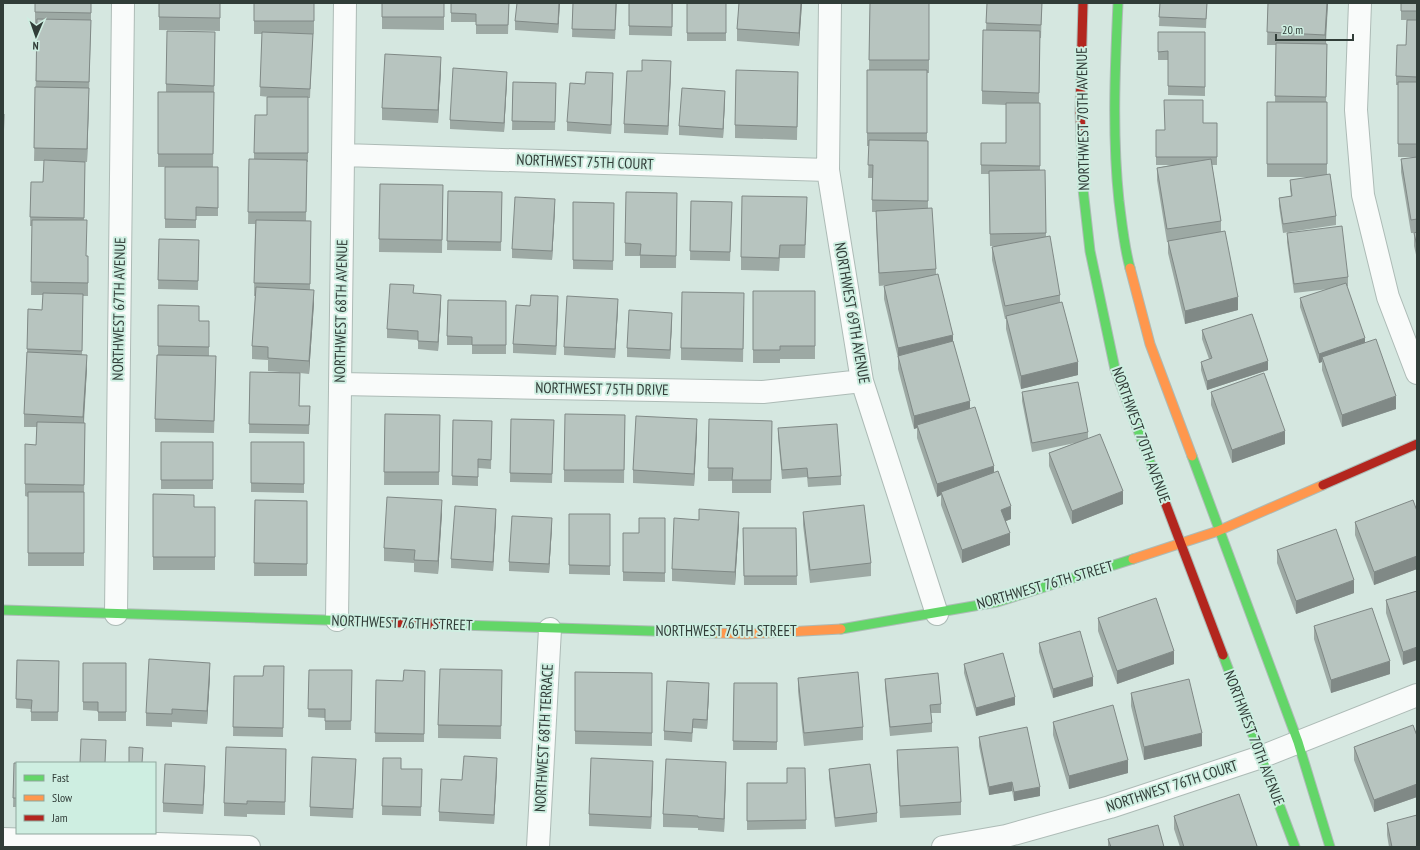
<svg xmlns="http://www.w3.org/2000/svg" width="1420" height="850" font-family="'PT Sans Narrow',sans-serif">
<style>
.lines{fill:none;stroke-linecap:round;stroke-linejoin:round}
.street-casing{stroke:#adbbb6;stroke-width:24}
.fast-casing{stroke:#adbbb6;stroke-width:11}
.slow-casing{stroke:#adbbb6;stroke-width:11}
.jam-casing{stroke:#adbbb6;stroke-width:11}
.street{stroke:#f9fbfa;stroke-width:22}
.fast{stroke:#63d668;stroke-width:9}
.slow{stroke:#ff974d;stroke-width:9}
.jam{stroke:#b3261e;stroke-width:9}
.wall{fill:#9da9a4}
.shaded-wall{fill:#808986}
.building{fill:#b7c4bf;stroke:#808986}
.labels{text-anchor:middle;stroke-width:4;stroke-linejoin:round;paint-order:stroke}
.street-label{font-size:15px;fill:#313d38;stroke:#ceeee1}
</style>
<rect width="100%" height="100%" fill="#d5e7e0"/>
<g class="lines">
<defs>
<path id="street" d="M830,3L828,170L862,381L937,614
M1360,3L1356,110L1363,195L1388,297L1417,373
M343,155L828,170
M340,384L763,392L862,381
M116,614L123,3
M337,620L345,3
M3,839L249,847
M538,847L550,629
M943,847L1006,836L1110,807L1261,757L1417,695"/>
<path id="fast" d="M1118,3C1115,69 1112,135 1119,201C1122,224 1124,246 1130,268
M1082,160L1083,189L1090,251L1115,369L1165,502
M1192,456L1298,742L1330,847
M3,610L357,621
M458,625L716,633
M841,629L997,602L1133,559
M1223,655L1295,847"/>
<path id="slow" d="M1130,268L1150,344L1192,456
M1133,559L1218,531L1323,485
M716,633L746,634L841,629"/>
<path id="jam" d="M1082,160L1080,112L1083,3
M1323,485L1417,444
M1165,502L1223,655
M357,621L458,625"/>
</defs>
<use href="#street" class="street-casing"/>
<use href="#fast" class="fast-casing"/>
<use href="#slow" class="slow-casing"/>
<use href="#jam" class="jam-casing"/>
<use href="#street" class="street"/>
<use href="#fast" class="fast"/>
<use href="#slow" class="slow"/>
<use href="#jam" class="jam"/>
</g>
<path class="wall" d="M35,3H91V26L89,95L87,162H85L84,220L86,256H88V296H83L82,355L87,368L84,423H85L84,498V566H28V497L25,496V444L36,445L37,427H24V414L27,352L28,309L42,310L43,295H31L32,226H30L31,182H43L44,161H34L37,25H35Z
M159,3H220V31L159,30Z
M254,3H314V34H313L310,98H308V162H307L306,221H311L310,290L314,303L309,374L300,373L299,406H310L309,434L249,433L250,372L292,373L268,371V360L252,359V346L255,296H254L255,224H248L249,159H254V153L267,115L269,97L260,96L262,34H254Z
M382,3H444V30L382,29Z
M451,3H509L508,34H476V22H451Z
M560,3L558,33L515,30V21Z
M573,3H617L615,39L572,37Z
M629,3H673L672,36L629,35Z
M687,3H726V41H687Z
M739,3H802L799,46L737,41V29Z
M870,3H929V73H927V141H928V208L936,269V274L970,409L1011,519L1006,521L1010,545L962,563L941,505V495L937,497L917,438V428L914,429L898,369V358L884,299V286L889,285L879,286L876,224V212H872V178H868L869,146H867V70H869Z
M987,3H1042L1041,38H1040L1039,103H1040V170H1045L1046,236L1060,295V303L1078,375L1021,389L1006,329V319H1005L992,260V247L997,246H990L989,174H981V143H1006V105L982,104V91L986,30Z
M1160,3H1207L1206,28L1159,26Z
M1268,3H1328L1326,44H1327L1326,102H1327V175L1336,216V225L1283,233L1279,206V198L1291,196L1290,189V180L1312,177H1267V102H1275L1276,45H1267Z
M1401,3H1417V157H1398V85H1396V76L1406,45L1407,20H1401Z
M215,32L213,167H218V216H196V228H165V167H158V92H166V84Z
M1158,32H1205V96L1168,95V60H1158Z
M441,70L438,123L382,120V108Z
M671,70L668,135L624,133V124L642,71Z
M507,81L504,132L450,129V120Z
M513,82L556,83L555,130H512Z
M613,82L611,134L567,131V122L585,84Z
M798,85L797,140L735,138V125Z
M725,100L723,138L679,135V126Z
M1203,123H1217V165H1212L1221,221V231L1238,310L1185,324L1168,253V242H1167L1157,180V168L1171,165H1156V130H1165Z
M1417,157V259L1414,246V233H1415H1411L1401,172V159Z
M380,184L443,185L442,253L379,252Z
M448,191L502,192L501,251L447,250Z
M677,193L676,268H640V256H625V243Z
M691,201L732,202L730,261L690,260Z
M573,202L614,203L613,270L573,269Z
M555,208L552,260L512,258V249Z
M807,210L805,258H780L779,271L741,270V257Z
M1287,233L1348,277V286H1347L1365,343L1396,409L1342,427L1322,370V362L1319,363L1300,307V298L1329,289L1294,293L1287,242Z
M159,239L199,240L198,290L158,289Z
M753,291H815V359H780V363H753Z
M414,293L441,304L438,351L418,349V340L387,338V329Z
M506,301V354H472V345H447V336Z
M158,305L199,321H209V356L158,355Z
M558,305L556,355L513,353V344L530,306Z
M744,306L743,362L681,360V348Z
M618,308L615,358L564,355V347Z
M672,322L670,359L627,357V348Z
M1202,330L1268,370L1207,390L1201,370V362L1209,359L1202,339Z
M216,369L214,433L155,432V419Z
M1022,392L1088,432V438L1123,504L1072,524L1049,466V453L1075,443L1032,452L1022,401Z
M1211,392L1285,444L1232,463L1211,405Z
M385,414L440,415L439,485H384Z
M625,415L624,483L564,482V470Z
M511,419L554,420L552,483L510,482Z
M709,419L772,421L771,493H732V481H708Z
M453,420L492,421L491,469L478,468V486L452,485Z
M778,428L841,476V485L808,487L807,477L782,479L778,437Z
M697,432L694,486L633,483V470Z
M161,442H213V489H161Z
M251,442H304V493L251,492Z
M153,494L194,507H215V570H153Z
M255,500L307,501V576H254Z
M1417,511V569L1374,585L1355,535V522Z
M803,512L871,563V576L810,583L803,525Z
M442,513L438,574L414,572V563L384,561V548Z
M569,514H610V575L569,574Z
M496,518L493,571L451,568V559Z
M665,518V582L623,581V533H639Z
M739,524L735,585L672,581V569Z
M552,527L549,573L509,571V562Z
M743,528H796L797,585H744Z
M1277,550L1354,593L1296,614L1277,563Z
M1417,591L1403,665L1386,613V600Z
M1098,618L1174,664L1117,684L1098,631Z
M1314,626L1390,674L1331,693L1314,639Z
M1039,643L1093,686L1053,698L1039,652Z
M17,660L59,661L58,721H31V709L16,708Z
M83,663H126V721H98V711L83,710Z
M964,664L1015,705L976,716L964,673Z
M284,666L283,737L233,736L234,676H263Z
M309,670H352L351,730H325V718L308,717Z
M502,670L501,739L438,738V725Z
M425,671L424,742H375L376,680L403,681Z
M575,672L652,673V746L575,744Z
M210,676L207,724L172,722V727L146,726V713Z
M798,678L863,727V740L804,746L798,691Z
M885,679L941,704V713H931L932,723V732L890,736L885,688Z
M734,683H777V750H733Z
M709,692L707,729L693,728L692,742L664,740V731Z
M1131,693L1202,746L1144,760L1131,706Z
M1053,722L1128,773L1069,789L1053,735Z
M1417,736V797L1374,812L1354,760V747Z
M979,737L1040,796L1014,801L1012,791L989,795L979,746Z
M286,749L285,815L247,814V817L224,816V803Z
M897,750L961,802V815L900,818L897,763Z
M383,758L401,769H422L421,816L382,815Z
M14,763H17V807H13Z
M497,767L494,824L439,821V812L462,780Z
M356,768L353,818L310,816V807Z
M805,768L806,829L747,830V783H787Z
M829,769L877,813V822L835,827L829,778Z
M653,774L651,829L589,826V814Z
M205,775L203,814L163,812V803Z
M726,775L724,832L698,830V828L663,827V814Z
M1174,816L1257,847H1180L1174,829Z
M1387,823L1417,847H1389L1387,835Z
M1108,839L1164,847H1108Z"/>
<path class="shaded-wall" d="M559,3H560L558,33V24Z
M801,3H802L799,46V33Z
M1327,3H1328L1325,47V35Z
M441,57V70L438,123V110Z
M671,61V70L668,135V126Z
M507,72V81L504,132V123Z
M613,73V82L611,134V125Z
M89,88V101L87,162V149Z
M725,91V100L723,138V129Z
M555,199V208L552,260V251Z
M314,290V303L309,374V361Z
M441,295V304L438,351V342Z
M558,296V305L556,355V346Z
M1238,297V310L1185,324V311Z
M618,299V308L615,358V349Z
M672,313V322L670,359V350Z
M953,335V348L898,359V348Z
M1365,338V347L1322,357V362L1319,363V354Z
M87,355V368L83,430V417Z
M1268,361V370L1207,390V381Z
M1078,362V375L1021,389V376Z
M1396,396V409L1342,427V415Z
M970,401V414L917,425V428L914,429V416Z
M697,419V432L694,486V474Z
M1285,431V444L1232,463V450Z
M994,466V479L941,492V495L937,497V484Z
M1123,491V504L1072,524V511Z
M442,500V513L438,574V561Z
M1011,506V519L1001,523V510Z
M496,509V518L493,571V562Z
M739,512V524L735,585V572Z
M552,518V527L549,573V564Z
M1010,533V545L962,563V550Z
M1417,556V569L1374,585V572Z
M1354,580V593L1296,614V601Z
M1417,647V660L1403,665V652Z
M1174,651V664L1117,684V671Z
M1390,661V674L1331,693V680Z
M210,663V676L207,724V711Z
M1093,677V686L1053,698V689Z
M709,683V692L707,729V720Z
M1015,697V705L976,716V708Z
M1202,733V746L1144,760V747Z
M497,758V767L494,824V815Z
M1128,760V773L1069,789V776Z
M653,761V774L651,829V817Z
M726,762V775L724,832V819Z
M205,766V775L203,814V805Z
M1012,782V791L989,795V787Z
M1417,784V797L1374,812V800Z
M1040,787V796L1014,801V792Z"/>
<path class="building" d="M35,3H91V13L35,12Z
M159,3H220V18L159,17Z
M254,3H314V21H254Z
M382,3H444V17H382Z
M451,3H509L508,25H476V14L451,13Z
M517,3H559L558,24L515,21Z
M573,3H616L615,30L572,29Z
M629,3H672V27L629,26Z
M687,3H726V33H687Z
M739,3H801L799,33L737,29Z
M870,3H929V60H869Z
M987,3H1042L1041,25L986,23Z
M1160,3H1207L1206,19L1159,17Z
M1268,3H1327L1325,35L1267,32Z
M1401,3H1417V11H1401Z
M37,19L91,20L89,82L36,81Z
M1407,20H1417V77L1396,76L1397,45H1406Z
M983,30L1040,31L1039,93L982,91Z
M167,31L215,32L214,86L166,84Z
M262,32L313,34L310,89L260,87Z
M1158,32H1205V87L1168,86V51L1158,52Z
M1276,43L1327,44L1326,97L1275,96Z
M385,54L441,57L438,110L382,108Z
M642,60L671,61L668,126L624,124L627,71H642Z
M453,68L507,72L504,123L450,120Z
M736,70L798,72L797,127L735,125Z
M867,70H927V133H867Z
M586,72L613,73L611,125L567,122L570,83L585,84Z
M513,82L556,83L555,122L512,121Z
M1398,82H1417V144H1398Z
M35,87L89,88L87,149L34,148Z
M682,88L725,91L723,129L679,126Z
M158,92H214L213,154H158Z
M267,97H308V153H254L255,115H267Z
M1164,100H1203V123H1217V157H1156V130H1165Z
M1267,102H1327V164H1267Z
M1006,103H1040V166L981,165V143H1006Z
M3,114H4L3,146Z
M869,140L928,141V201L872,200L873,165H868Z
M1417,157V219L1411,220L1401,159Z
M249,159L307,160L306,212H248Z
M1211,159L1221,221L1167,229L1157,168Z
M44,160L85,162L84,218L30,217L31,182H43Z
M165,167H218V208L196,207V220L165,219Z
M1045,170L1046,233L990,234L989,171Z
M1330,174L1336,216L1283,224L1279,198L1292,196L1290,180Z
M380,184L443,185L442,240L379,239Z
M448,191L502,192L501,242L447,241Z
M626,192L677,193L676,256L640,255L641,244L625,243Z
M742,196L807,197L805,245H780L779,258L741,257Z
M515,197L555,199L552,251L512,249Z
M691,201L732,202L730,252L690,251Z
M573,202L614,203L613,261L573,260Z
M932,208L936,269L879,273L876,211Z
M32,220H87L86,256H88V283L31,282Z
M256,220L311,221L310,284L254,283Z
M1342,226L1348,277L1294,284L1287,233Z
M1225,231L1238,297L1185,311L1168,241Z
M1417,232V246L1414,233Z
M1050,236L1060,295L1005,306L992,247Z
M159,239L199,240L198,281L158,280Z
M938,274L953,335L898,348L884,286Z
M1346,283L1365,338L1319,354L1300,298Z
M390,284L414,285L413,293L441,295L438,342L418,341V331L387,329Z
M256,287L314,290L309,361L268,358V347L252,346Z
M753,291H815V346H780V350H753Z
M682,292L744,293L743,349L681,348Z
M43,293L83,294L82,351L27,349L28,309L42,310Z
M531,295L558,296L556,346L513,344L516,305L530,306Z
M567,296L618,299L615,349L564,347Z
M448,300L506,301V345H472V337L447,336Z
M1062,302L1078,362L1021,376L1006,316Z
M158,305L199,306V321H209V347L158,346Z
M629,310L672,313L670,350L627,348Z
M1252,314L1268,361L1207,381L1201,362L1212,358L1202,330Z
M1376,339L1396,396L1342,415L1322,357Z
M953,341L970,401L914,416L898,356Z
M27,352L87,355L83,417L24,414Z
M157,355L216,356L214,421L155,419Z
M250,372L300,373L299,406H310L309,425L249,424Z
M1264,373L1285,431L1232,450L1211,392Z
M1078,382L1088,432L1032,443L1022,392Z
M975,407L994,466L937,484L917,425Z
M385,414L440,415L439,472H384Z
M565,414L625,415L624,470H564Z
M636,416L697,419L694,474L633,470Z
M511,419L554,420L552,474L510,473Z
M709,419L772,421L771,480H732L733,468H708Z
M453,420L492,421L491,460L478,459V477L452,476Z
M37,422L85,423L84,485L25,484V444L36,445Z
M837,424L841,476L808,478L807,468L782,470L778,428Z
M1100,434L1123,491L1072,511L1049,453Z
M161,442H213V480H161Z
M251,442H304V484L251,483Z
M998,471L1011,506L1001,510L1010,533L962,550L941,492Z
M28,492H84V553H28Z
M153,494L194,495V507H215V557H153Z
M387,497L442,500L438,561L414,560L415,550L384,548Z
M255,500L307,501V564L254,563Z
M1413,500L1417,511V556L1374,572L1355,522Z
M864,505L871,563L810,570L803,512Z
M455,506L496,509L493,562L451,559Z
M699,509L739,512L735,572L672,569L674,518L699,520Z
M569,514H610V566L569,565Z
M512,516L552,518L549,564L509,562Z
M639,518H665V573L623,572V533H639Z
M743,528H796L797,576H744Z
M1336,529L1354,580L1296,601L1277,550Z
M1417,591V647L1403,652L1386,600Z
M1156,598L1174,651L1117,671L1098,618Z
M1372,608L1390,661L1331,680L1314,626Z
M1080,631L1093,677L1053,689L1039,643Z
M1003,653L1015,697L976,708L964,664Z
M149,659L210,663L207,711L172,709V714L146,713Z
M17,660L59,661L58,712H31L32,700L16,699Z
M83,663H126V712H98V702H83Z
M264,666H284L283,728L233,727L234,676H263Z
M440,669L502,670L501,726L438,725Z
M309,670H352L351,721H325V709H308Z
M404,670L425,671L424,734L375,733L376,680L403,681Z
M575,672L652,673V733L575,731Z
M858,672L863,727L804,733L798,678Z
M938,673L941,704L930,705L932,723L890,727L885,679Z
M1189,679L1202,733L1144,747L1131,693Z
M667,681L709,683L707,720L693,719L692,733L664,731Z
M734,683H777V742L733,741Z
M1113,705L1128,760L1069,776L1053,722Z
M1413,725L1417,736V784L1374,800L1354,747Z
M1027,727L1040,787L1014,792L1012,782L989,787L979,737Z
M81,739L106,740L105,763H80Z
M129,747L143,748L142,763H129Z
M226,747L286,749L285,802L247,801V804L224,803Z
M958,747L961,802L900,806L897,750Z
M464,756L497,758L494,815L439,812L441,779L462,780Z
M312,757L356,759L353,809L310,807Z
M383,758H401V769H422L421,807L382,806Z
M591,758L653,761L651,817L589,814Z
M666,759L726,762L724,819L698,817V816L663,814Z
M14,763H17V798H13Z
M165,764L205,766L203,805L163,803Z
M870,764L877,813L835,818L829,769Z
M787,768H805L806,820L747,821V783H787Z
M1239,794L1257,846L1254,847H1184L1174,816Z
M1417,815V847H1392L1387,823Z
M1158,825L1164,847H1111L1108,839Z"/>
<g class="labels">
<g class="street-label">
<text transform="translate(1083 119) rotate(-91)" y="5">NORTHWEST 70TH AVENUE</text>
<text transform="translate(585 162) rotate(2)" y="5">NORTHWEST 75TH COURT</text>
<text transform="translate(119 309) rotate(-89)" y="5">NORTHWEST 67TH AVENUE</text>
<text transform="translate(341 311) rotate(-89)" y="5">NORTHWEST 68TH AVENUE</text>
<text transform="translate(852 313) rotate(80)" y="5">NORTHWEST 69TH AVENUE</text>
<text transform="translate(602 389) rotate(1)" y="5">NORTHWEST 75TH DRIVE</text>
<text transform="translate(1141 435) rotate(70)" y="5">NORTHWEST 70TH AVENUE</text>
<text transform="translate(1045 585) rotate(-16)" y="5">NORTHWEST 76TH STREET</text>
<text transform="translate(402 623) rotate(2)" y="5">NORTHWEST 76TH STREET</text>
<text x="726" y="636">NORTHWEST 76TH STREET</text>
<text transform="translate(544 738) rotate(-87)" y="5">NORTHWEST 68TH TERRACE</text>
<text transform="translate(1254 738) rotate(69)" y="5">NORTHWEST 70TH AVENUE</text>
<text transform="translate(1172 786) rotate(-18)" y="5">NORTHWEST 76TH COURT</text>
</g>
</g>
<rect width="1420" height="850" fill="none" stroke="#313d38" stroke-width="8"/>
<rect x="16" y="762" width="140" height="72" fill="#ceeee1" stroke="#8fa79d"/>
<rect x="24" y="775" width="20" height="6" fill="#63d668" stroke="#8fa79d"/>
<text x="52" y="782" font-size="12" fill="#313d38">Fast</text>
<rect x="24" y="795" width="20" height="6" fill="#ff974d" stroke="#8fa79d"/>
<text x="52" y="802" font-size="12" fill="#313d38">Slow</text>
<rect x="24" y="815" width="20" height="6" fill="#b3261e" stroke="#8fa79d"/>
<text x="52" y="822" font-size="12" fill="#313d38">Jam</text>
<g transform="translate(36 36) rotate(182)" stroke="#ceeee1" stroke-width="3" paint-order="stroke">
<path d="M0-3L7 15L0 10L-7 15Z" fill="#313d38"/>
<text y="-6" font-size="11" font-weight="bold" text-anchor="middle" fill="#313d38">N</text>
</g>
<path d="M1276 34v6h77v-6" fill="none" stroke="#313d38" stroke-width="2"/>
<text x="1282" y="34" font-size="12" fill="#313d38" stroke="#ceeee1" stroke-width="3" paint-order="stroke">20 m</text>
</svg>
